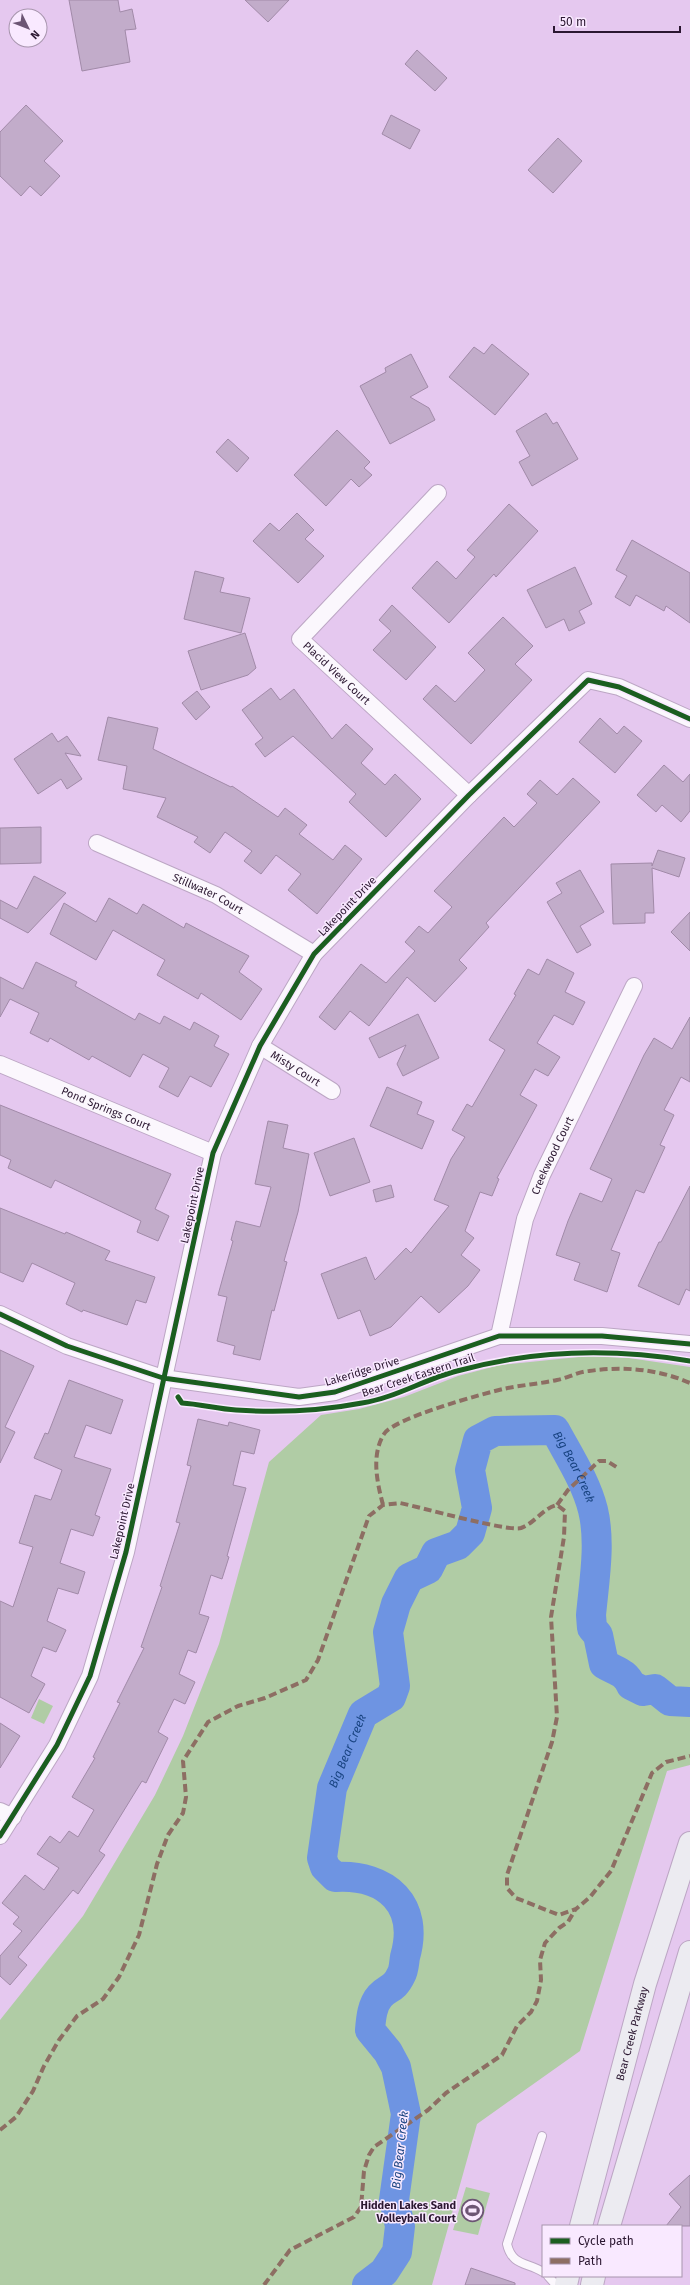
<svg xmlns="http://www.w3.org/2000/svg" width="690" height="2285" font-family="'Fira Sans',sans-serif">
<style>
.green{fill:#b0cca5}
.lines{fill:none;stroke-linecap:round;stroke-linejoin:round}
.river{stroke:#6e94e2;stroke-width:30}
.building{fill:#c2acca;stroke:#a18aa8}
.service-casing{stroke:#bca6c4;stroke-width:10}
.minor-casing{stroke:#bca6c4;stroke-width:18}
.secondary-casing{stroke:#bca6c4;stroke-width:24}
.service{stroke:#fbf7fd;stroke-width:8}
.minor{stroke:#fbf7fd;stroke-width:16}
.secondary{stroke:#ecebf1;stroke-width:22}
.quiet{stroke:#8d6e63;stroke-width:4;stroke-dasharray:8 4;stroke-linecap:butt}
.cycleway-casing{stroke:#f9e9ff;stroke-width:8}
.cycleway{stroke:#1b5e20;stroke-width:5}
.labels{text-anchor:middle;stroke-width:3;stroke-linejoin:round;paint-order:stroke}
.street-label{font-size:11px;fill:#2b1731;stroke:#f9e9ff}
.poi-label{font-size:11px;font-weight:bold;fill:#2b1731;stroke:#f9e9ff;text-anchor:end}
.water-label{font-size:12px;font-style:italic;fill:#184380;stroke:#f9e9ff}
</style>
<rect width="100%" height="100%" fill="#e5c8ef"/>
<path class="green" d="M588,1356L629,1358L690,1367V1765L667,1771L580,2051L477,2124L432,2285H0V2020L83,1916L155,1795L183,1736L219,1644L269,1462L321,1415L359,1409L404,1397L458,1376L500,1365Z
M39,1699L53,1706L44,1724L31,1718Z
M466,2187L490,2193L478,2235L453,2230Z"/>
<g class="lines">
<path class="river" id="s1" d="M367,2285L384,2272L397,2252L400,2226L394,2200L406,2114L396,2067L388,2052L370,2030C371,2018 372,2005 380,1996C388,1987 394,1990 401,1975C404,1970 404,1963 405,1957C420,1905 387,1874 335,1877L325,1867L322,1858L332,1788L363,1714L391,1697L395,1686L388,1632L396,1604L409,1578L428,1569L436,1553L458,1545L470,1533L477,1508L470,1470L478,1440L495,1431L555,1430C569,1456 586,1482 593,1510C601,1543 594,1582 591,1615L592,1628L598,1635L604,1664C615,1671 626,1672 631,1685L643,1691L655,1689L670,1701L690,1702"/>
</g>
<path class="building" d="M69,0H118L120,12L132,9L136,29L125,30L130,62L82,71Z
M245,0H289L268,22Z
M417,50L447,78L435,91L405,64Z
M26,105L63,141L44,161L60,176L41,196L30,186L21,196L0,176V132Z
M391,115L420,130L410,149L382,134Z
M558,138L582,161L553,193L528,170Z
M492,344L529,374L495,415L449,377L474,347L484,354Z
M411,354L428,387L410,397L429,408L435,420L390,444L360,386L386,372L385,368Z
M546,413L553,424L557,422L578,459L532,486L519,462L530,456L516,431Z
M337,430L370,462L364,468L372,475L359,487L351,479L326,506L294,475Z
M228,439L249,458L237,472L216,452Z
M509,504L538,531L496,577L494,574L449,623L412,588L437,561L456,579L475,557L467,550Z
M297,513L314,530L305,539L324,556L298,583L253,541L270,523L279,531Z
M632,540L690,573V623L666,606L664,611L636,595L630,606L615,597L627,576L616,570Z
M575,567L592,604L579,611L585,623L569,631L564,619L546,628L527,590Z
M195,571L224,578L220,592L250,598L241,633L184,619Z
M392,605L436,647L406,680L373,650L391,631L379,620Z
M503,617L533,646L515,664L532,680L471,744L423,699L436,685L455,702L485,670L468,653Z
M245,633L256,668L248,675L201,690L188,651Z
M271,688L280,700L294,689L332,739L346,724L373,749L361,763L385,785L395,774L421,799L386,837L349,802L356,794L293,736L265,757L255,744L263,738L242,710Z
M197,691L210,707L196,720L182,703Z
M108,717L158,728L153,749L231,787L232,786L278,817L285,808L307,825L299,834L333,860L345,845L362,859L317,914L288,890L301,874L276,855L261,874L244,861L252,851L225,832L210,853L194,842L198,837L157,817L166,798L123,789L127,766L98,760Z
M600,718L617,734L624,726L642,741L615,773L579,742Z
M52,733L58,742L67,736L81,756L65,753L82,779L67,789L61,779L38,794L14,759Z
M664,765L683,782L690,774V811L681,822L662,805L656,812L637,795Z
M573,778L600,802L486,923L489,927L459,960L467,968L435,1002L407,977L369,1026L350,1011L335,1030L319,1017L361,964L386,983L415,951L405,942L419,926L428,933L452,907L434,891L504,817L514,827L537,803L527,794L540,780L557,795Z
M41,827V863L0,864V828Z
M658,850L685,858L679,877L652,868L654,913H645V923L613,924L611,864L652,863V866Z
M580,870L604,912L580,926L591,945L577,953L547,902L562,893L556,883Z
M34,876L66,893L28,933L0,918V900L17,909Z
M109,898L137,914L143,904L184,928L186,923L249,956L239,972L262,989L241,1020L201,993L198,999L157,975L165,960L113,930L96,960L50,934L64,903L96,922Z
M690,912V951L671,932Z
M547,959L574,973L565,992L585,1002L573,1025L554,1015L537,1043L560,1057L548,1076L535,1069L520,1095L537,1105L497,1178L499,1179L492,1196L480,1192L465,1231L474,1238L461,1255L480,1270L468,1286L439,1313L421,1296L391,1327L370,1336L360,1310L338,1319L321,1274L366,1257L375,1280L406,1248L411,1253L449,1206L434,1200L451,1159L465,1137L452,1130L467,1104L472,1107L505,1050L489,1040L516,995L514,994L528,969L539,975Z
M36,962L77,982L75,986L135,1020L139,1013L160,1024L164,1016L190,1030L194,1022L219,1036L214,1046L229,1054L211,1087L190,1076L178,1097L159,1087L169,1068L143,1054L130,1077L92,1056L89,1060L50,1038L48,1042L30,1033L39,1013L10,999L0,1017V977L23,989Z
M418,1014L439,1058L403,1076L397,1064L406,1045L379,1058L369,1038Z
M690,1017V1082L681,1077L664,1110L674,1115L660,1145L665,1147L644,1193L636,1190L611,1250L620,1253L607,1292L574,1280L580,1263L556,1255L568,1221L580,1193L602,1202L612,1179L590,1169L644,1055L654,1038L672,1049Z
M387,1087L422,1102L417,1114L434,1121L422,1149L370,1126Z
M0,1105L171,1174L155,1209L169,1216L158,1241L137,1232L141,1221L55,1180L51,1188L8,1168L11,1160L0,1155Z
M268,1121L288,1125L283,1148L309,1154L298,1212L284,1261L287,1262L274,1311L272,1310L260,1360L233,1354L235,1346L217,1341L227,1297L218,1295L233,1241L231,1240L236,1221L260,1227L271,1187L255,1184Z
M354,1138L370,1182L330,1196L314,1153Z
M391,1185L394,1197L376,1202L373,1190Z
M690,1186V1291L686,1289L679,1305L638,1286L659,1242H661Z
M0,1208L65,1234L66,1232L110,1251L105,1260L155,1277L146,1303L136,1300L127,1325L83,1310L82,1312L66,1304L75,1283L32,1263L23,1282L0,1272Z
M0,1350L34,1366L5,1427L15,1432L0,1463Z
M69,1380L123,1400L111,1434L86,1425L74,1457L111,1469L95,1515L100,1517L93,1536L71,1529L60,1563L85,1572L78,1594L58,1588L47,1621L66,1630L56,1652L43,1647L31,1676L45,1684L29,1713L0,1697V1601L13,1607L33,1547L19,1543L35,1495L51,1500L62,1470L34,1458L45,1433L48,1434Z
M198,1419L228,1426L229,1422L260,1430L254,1454L241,1451L233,1485L246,1488L227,1556L229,1557L222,1579L211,1575L199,1614L209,1617L196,1653L188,1650L179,1674L195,1682L185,1704L174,1699L158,1732L168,1738L146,1783L142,1781L99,1851L105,1855L78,1894L73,1890L18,1957L27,1965L10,1985L0,1976V1956L22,1931L13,1924L19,1917L2,1903L25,1875L44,1890L59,1868L37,1854L50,1836L60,1843L69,1831L78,1837L94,1810L72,1797L95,1758L93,1757L120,1703L117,1702L144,1648L141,1647L162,1587L160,1586L180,1523L176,1522L191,1466L187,1465Z
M0,1723L20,1736L0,1768Z
M690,2175V2226H666L681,2207L669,2194Z
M471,2268L515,2283V2285H465Z"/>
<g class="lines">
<defs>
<path id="service" d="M542,2136L507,2244C512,2266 527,2262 543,2272
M548,2276L556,2285"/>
<g id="minor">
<path id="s2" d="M438,493L300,639L469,795"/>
<path id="s3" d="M97,843L216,895L314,954"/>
<path id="s4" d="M260,1046L332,1091"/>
<path id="s5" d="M0,1064L213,1153"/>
<path d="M0,1314L67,1346L163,1378L299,1397L335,1392L499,1336H602L690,1344"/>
<path id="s6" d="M499,1336L525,1219L542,1175L634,986"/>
<path d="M0,1811L13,1817"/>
<path d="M0,1836L57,1745L90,1676L126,1552L213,1153L260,1046L314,954L469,795L588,680L619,687L690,719"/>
</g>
<g id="secondary">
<path id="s7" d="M581,2226L645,1984L690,1843"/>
<path d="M609,2226L690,1952"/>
<path d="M566,2285L568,2276"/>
<path d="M592,2285L594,2276"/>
</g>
</defs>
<use href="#service" class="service-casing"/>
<use href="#minor" class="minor-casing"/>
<use href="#secondary" class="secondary-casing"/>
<use href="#service" class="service"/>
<use href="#minor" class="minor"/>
<use href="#secondary" class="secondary"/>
<path class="quiet" d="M383,1505C377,1482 371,1455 384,1434C394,1418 482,1394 503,1389C521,1385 539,1384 557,1380C568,1378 577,1372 589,1371C623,1366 658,1369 690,1383
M557,1505L568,1490L599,1461H607L618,1468
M0,2130L16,2117L33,2091L44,2066L59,2040L77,2016L103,1999L119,1977L139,1935L157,1864L168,1835L183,1813L186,1797L183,1761L208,1722L238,1706L265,1698L306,1680L318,1660L369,1516L383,1505L400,1503C420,1507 508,1532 521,1528C535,1523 543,1508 557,1505L565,1511L564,1537L551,1617L557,1717L552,1742L507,1875V1888L516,1898L559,1915L576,1909L590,1897L611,1871L652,1773L666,1762L690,1756
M264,2285L290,2250L354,2217L361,2207L364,2171L369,2155L374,2147L428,2110L446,2093L502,2055L517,2026L531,2012L537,2001L541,1980L540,1960L545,1943L559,1928L568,1922L575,1910"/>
<defs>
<path id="cycleway" d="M0,1314L67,1346L163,1378L299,1397L335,1392L499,1336H602L690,1344
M178,1397L182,1403C200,1404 218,1409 236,1410C278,1413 320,1411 362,1403C395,1398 425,1379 457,1371C533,1350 612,1348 690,1361
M0,1836L57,1745L90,1676L126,1552L213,1153L260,1046L314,954L469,795L588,680L619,687L690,719"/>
</defs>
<use href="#cycleway" class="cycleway-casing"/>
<use href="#cycleway" class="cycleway"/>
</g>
<defs>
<symbol id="stadium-ring" viewBox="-11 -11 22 22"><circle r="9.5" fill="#f9e9ff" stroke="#6c5574" stroke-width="1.5"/><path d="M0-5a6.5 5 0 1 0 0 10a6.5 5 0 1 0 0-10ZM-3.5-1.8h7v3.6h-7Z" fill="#6c5574"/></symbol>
</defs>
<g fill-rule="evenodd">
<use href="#stadium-ring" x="460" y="2198" width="25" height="25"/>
</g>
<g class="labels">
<g class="street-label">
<text dy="4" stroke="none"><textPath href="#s2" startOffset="251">Placid View Court</textPath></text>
<text dy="4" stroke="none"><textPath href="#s3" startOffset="122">Stillwater Court</textPath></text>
<text transform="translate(347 906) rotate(-46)" y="4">Lakepoint Drive</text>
<text dy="4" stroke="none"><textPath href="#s4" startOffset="42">Misty Court</textPath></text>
<text dy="4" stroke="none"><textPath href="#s5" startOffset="115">Pond Springs Court</textPath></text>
<text dy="4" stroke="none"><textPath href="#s6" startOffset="189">Creekwood Court</textPath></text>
<text transform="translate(192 1205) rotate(-78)" y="4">Lakepoint Drive</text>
<text transform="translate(362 1371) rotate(-17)" y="4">Lakeridge Drive</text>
<text transform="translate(418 1375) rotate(-18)" y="4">Bear Creek Eastern Trail</text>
<text transform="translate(122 1521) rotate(-77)" y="4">Lakepoint Drive</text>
<text dy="4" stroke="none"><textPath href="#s7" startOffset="199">Bear Creek Parkway</textPath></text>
</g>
<g class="poi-label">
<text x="456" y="2209">Hidden Lakes Sand<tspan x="456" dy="13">Volleyball Court</tspan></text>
</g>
<g class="water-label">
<text dy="4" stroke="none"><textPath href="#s1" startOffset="1120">Big Bear Creek</textPath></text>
<text dy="4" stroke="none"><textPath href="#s1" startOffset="627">Big Bear Creek</textPath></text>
<text transform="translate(400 2150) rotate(-84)" y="4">Big Bear Creek</text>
</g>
</g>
<rect x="542" y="2225" width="140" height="52" fill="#f9e9ff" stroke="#a795ad"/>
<rect x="550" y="2238" width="20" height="6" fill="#1b5e20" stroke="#a795ad"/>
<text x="578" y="2245" font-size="12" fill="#2b1731">Cycle path</text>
<rect x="550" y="2258" width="20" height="6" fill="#8d6e63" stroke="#a795ad"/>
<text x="578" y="2265" font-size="12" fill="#2b1731">Path</text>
<g transform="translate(28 28) rotate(133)"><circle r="19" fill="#f9e9ff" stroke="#a795ad"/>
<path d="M0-3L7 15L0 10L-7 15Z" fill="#6c5574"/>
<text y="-6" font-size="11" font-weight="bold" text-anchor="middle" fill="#2b1731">N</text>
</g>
<path d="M554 26v6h126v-6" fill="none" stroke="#2b1731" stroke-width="2"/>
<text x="560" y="26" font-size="12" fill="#2b1731" stroke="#f9e9ff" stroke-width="3" paint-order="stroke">50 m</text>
</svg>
